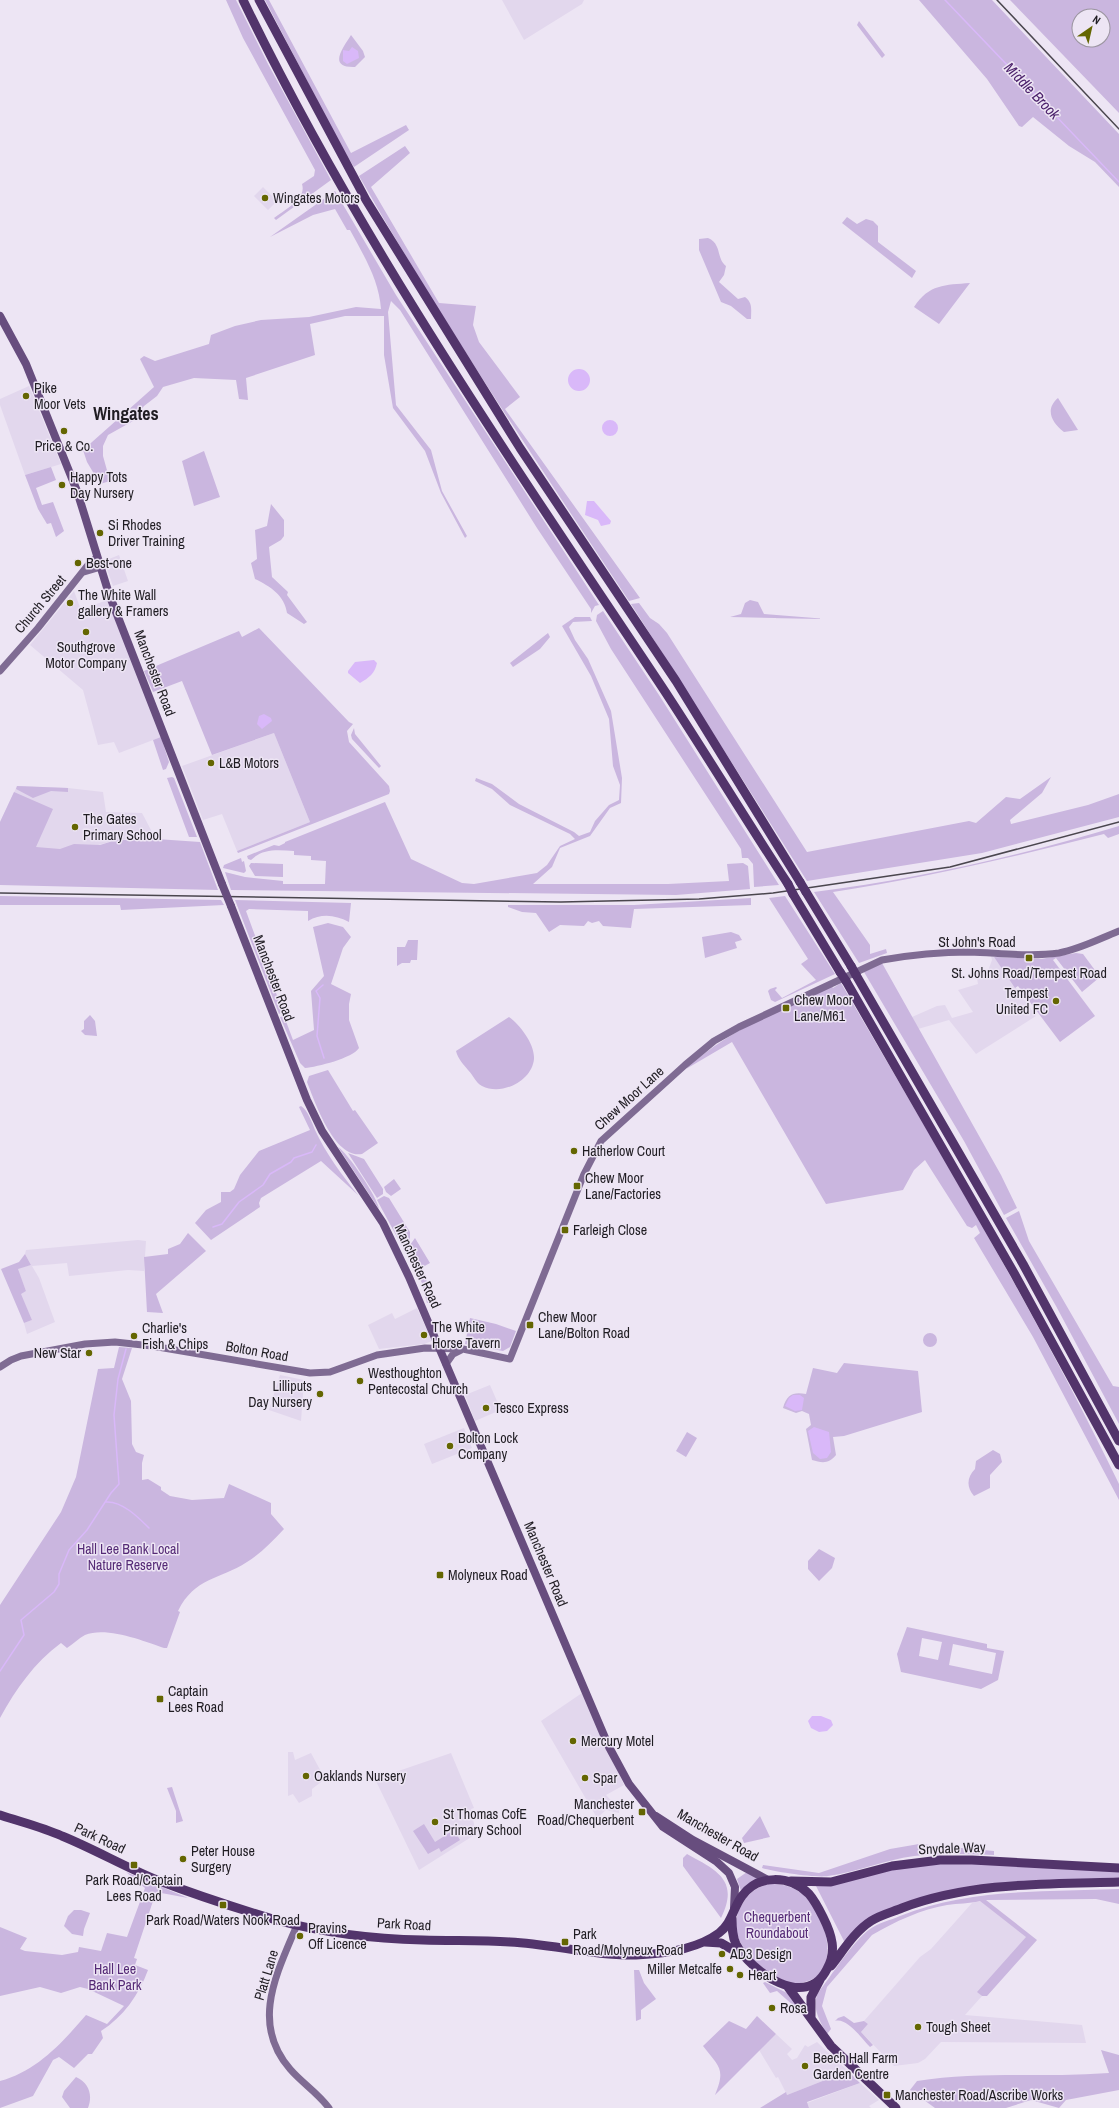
<svg xmlns="http://www.w3.org/2000/svg" width="1119" height="2108" font-family="'Archivo Narrow',sans-serif">
<style>
.built{fill:#e2d7ed}
.green{fill:#cab6df;fill-rule:evenodd}
.water{fill:#d9b8f9}
.lines{fill:none;stroke-linecap:round;stroke-linejoin:round}
.stream{stroke:#d9b8f9;stroke-width:1.5}
.secondary{stroke:#7f6b93;stroke-width:7}
.primary{stroke:#674d7e;stroke-width:8}
.highway{stroke:#52346b;stroke-width:9}
.rail{stroke:#4a464e;stroke-width:1.5}
.primary-bridge{stroke:#674d7e;stroke-width:8}
.highway-bridge{stroke:#52346b;stroke-width:9}
.poi-dot{fill:#646601;stroke:#ede5f4;stroke-width:1.5}
.labels{text-anchor:middle;stroke-width:3;stroke-linejoin:round;paint-order:stroke}
.poi-label{font-size:14px;fill:#201d23;stroke:#ede5f4;text-anchor:start}
.street-label{font-size:14px;fill:#201d23;stroke:#ede5f4}
.park-label{font-size:14px;fill:#552a76;stroke:#ede5f4}
.water-label{font-size:15px;font-style:italic;fill:#4a1f6a;stroke:#ede5f4}
.district-label{font-size:18px;font-weight:bold;fill:#201d23;stroke:#ede5f4}
</style>
<rect width="100%" height="100%" fill="#ede5f4"/>
<path class="built" d="M502,0H584L582,4L524,40Z
M263,187L277,201L268,210L254,196Z
M29,386L61,464L25,475L0,405V399Z
M119,555L128,581L113,586L104,561Z
M74,591L81,610L107,600L143,688L161,737L119,753L114,742L98,745L83,690L30,645Z
M274,733L310,822L237,851L222,814L203,820L182,766Z
M17,786L68,788L103,792L106,812L142,813L152,832L150,838L116,840L0,873V822Z
M991,956L994,957L1036,1016L976,1054L949,1020L918,1029L912,1017L937,1006L945,1005L952,1018L973,1012L958,990L978,984L976,972L981,973L988,971L992,960Z
M138,1240L146,1241L144,1271L128,1270L69,1276L67,1263L32,1266L39,1278L55,1322L27,1334L24,1323L32,1320L20,1293L26,1291L17,1268L31,1265L25,1254L26,1250Z
M417,1308L432,1341L424,1344L379,1349L368,1325L392,1313L395,1319Z
M280,1375L304,1380L301,1421L269,1410Z
M490,1385L500,1408L498,1411L475,1421L465,1395Z
M464,1428L472,1448L432,1464L424,1444Z
M582,1693L624,1785L606,1795L619,1809V1813L606,1810L597,1818L541,1721Z
M288,1752H293L295,1760L311,1753L325,1779L312,1789V1796L299,1803L293,1794L288,1796Z
M451,1753L474,1808L471,1809L476,1834L419,1870L375,1779Z
M981,1901L1027,1937L978,1992L982,1996L965,2015L1082,2025L1086,2043L941,2042L925,2059L918,2063L894,2066L861,2032L868,2024L864,2021L920,1957L931,1949L972,1903Z
M776,2034L792,2049L787,2054L792,2060L797,2058L805,2045L808,2047L817,2042L848,2071L787,2095L778,2077L776,2078L759,2050Z
M860,2083L879,2100L869,2106L871,2108H809L807,2103Z"/>
<path class="green" d="M226,0H236L268,64L331,180L276,220L274,218C284,210 307,199 302,184L314,176L315,170L243,38Z
M265,0H269L351,153L406,125L409,130L354,167L341,146Z
M919,0H992L1119,134V187L1095,162L1069,146L1033,117L1022,127L1019,126L987,79Z
M1010,0H1119V113ZM1079,16H1103V40H1079Z
M859,21L885,55L882,58L857,25Z
M351,35L363,51L365,57L355,67C327,68 343,48 351,35Z
M405,146L410,153L371,187L439,303L476,306L473,325L479,342L520,397L505,409L640,598L629,601C536,461 442,322 359,176Z
M335,191L396,295L599,605L595,606L591,613V609L537,528L400,310L391,301L388,312L396,405L431,450L442,491L467,536L465,538L441,493L425,451L393,408L384,355V316H345L310,324L315,355L246,378L248,400L239,399L236,380L194,378L163,387L157,396L144,406L133,421L108,435L103,446V456L110,481L100,484L87,462L83,450L154,387L140,359L144,356L155,361L209,344L211,335L235,326L261,320L309,317L356,307L381,309C379,280 364,256 350,230H347L335,209L313,215L270,237Z
M847,217L857,224L866,219L873,221L878,226V242L916,271L912,278L842,223Z
M708,238C722,244 716,258 726,266L724,275L719,282L738,299L745,297C753,303 751,310 751,319H747L731,306L721,302L699,250V239Z
M970,283L939,324L914,307C929,284 945,285 970,283Z
M1058,398L1078,430L1064,432C1051,422 1045,409 1058,398Z
M204,451L220,497L194,506L182,461Z
M51,467L56,480L36,488L42,505L53,502L64,531L56,537L51,523L47,524L38,509L25,475Z
M271,504L284,520V536L281,540L269,547L272,577L288,592L287,595L307,622L304,624L287,613C285,596 270,586 255,579L251,563L257,559L255,530L267,526Z
M750,600L758,602L764,614L827,619L730,617L741,614L745,603Z
M639,603L650,618L659,624L667,633L807,852L969,821L976,823L1006,797L1020,799L1051,777L1042,793L1010,820L1011,824L1088,805L1119,794V817L982,853L807,881L631,604Z
M603,611L659,695L779,885L754,887L753,864L748,858H742L741,849L611,649L596,621L597,615Z
M575,617H590L592,621L573,622L569,627L575,640L588,659L611,711L622,778L621,803L610,808L590,836L560,848L552,867L533,884H668L729,881L727,864L743,863L748,866L750,889L676,895L231,890L225,872L245,877L283,881V884H325L326,861L311,860V856L294,855V851C278,850 263,848 251,860L248,859L247,856L274,845L279,846L285,843V842L385,802L411,859L462,883L474,884L537,873L547,865L560,846L575,839L570,834L510,805L492,789L475,781L476,778L492,784L519,804L574,832L579,836L590,832L595,821L609,805L619,800L620,785L613,766L609,719L591,676L562,626Z
M259,628L349,722L353,724L347,731L349,742L389,786L390,791L389,794L238,853L237,851L310,822L274,733L212,755L182,681L153,692L144,671L239,631L242,637Z
M548,633L550,637L540,649L513,667L510,663Z
M354,728L355,734L381,766L379,768L352,739L351,735Z
M161,737L169,762L166,769L163,770L153,740Z
M172,777L174,778L197,837H189L167,778Z
M17,786L68,788V792L51,791L33,798L16,789Z
M14,792L53,809L36,847L60,849L74,844L100,845L116,840H139L142,838L200,842L218,890L0,885V822Z
M1119,826V834L1108,838L1104,834C1014,857 924,878 833,892L870,945V954L886,949L887,953L859,963L814,892C917,879 1020,856 1119,826Z
M241,858L242,862L244,861L246,871L244,873L223,868L224,865Z
M251,863L283,864V877L255,876L249,866Z
M0,896L221,900L224,905L121,910L120,905H0Z
M785,896L835,974L775,1002L771,1000L768,991L770,989L776,987L777,988L775,990L782,998L816,980L801,964L808,959L769,898Z
M751,898V905L634,909L631,928L603,926L599,921L592,923L588,921L584,926L560,925L549,932L536,913L522,912L508,907V905H634Z
M235,900L351,903L349,922C335,915 322,913 308,921V911L249,909L246,911L283,1012L279,1014Z
M328,923L343,927L351,937L343,948L331,984L351,994L349,1004V1020L359,1048C353,1058 317,1067 305,1068L300,1063L280,1017L284,1016L293,1040L314,1030L311,991L324,976L313,927Z
M731,932L739,935L742,940L735,942L737,948L705,958L702,937Z
M408,940H418L417,960H411L410,963H402L397,966V947H405Z
M1076,953L1083,954L1100,977L1082,992L1056,958L1053,960L1095,1016L1060,1042L1018,986L1015,988L994,957L1041,959Z
M882,963L1001,1175L1017,1208L1004,1215L964,1141L864,972Z
M841,983C937,1148 1036,1312 1119,1484V1500L1033,1337L974,1238L980,1233L976,1225L972,1228L967,1226L925,1160L914,1170L903,1190L826,1204L732,1042L686,1069C728,1030 781,1010 831,985L833,988Z
M90,1015L95,1021L97,1036L85,1035L81,1031L84,1029V1021Z
M509,1017C520,1025 535,1044 534,1059C532,1081 502,1096 482,1086C475,1082 474,1076 468,1070C464,1065 458,1059 456,1051Z
M328,1070L353,1111L355,1110L378,1143L362,1154C334,1159 315,1102 307,1082L309,1076Z
M301,1106C308,1110 312,1123 315,1130C326,1154 342,1175 358,1195L321,1161L261,1198L259,1203L260,1207L211,1240L195,1223L206,1210L221,1202V1192H230L234,1189L240,1175L259,1151L310,1130L299,1107Z
M338,1147C348,1153 378,1198 379,1209Z
M348,1153L364,1159L383,1189V1194L377,1198Z
M394,1179L401,1189L391,1196L386,1192L384,1187Z
M384,1196L389,1198L410,1232V1239L404,1250L377,1200Z
M1019,1211L1029,1241L1113,1386L1119,1387V1424L1056,1306L1006,1218Z
M188,1233L206,1251L156,1294L163,1313L147,1312L144,1257L168,1254V1249L180,1244Z
M415,1238L430,1263L421,1268L435,1300L427,1303L422,1283L405,1252Z
M25,1254L31,1265L18,1269L26,1291L21,1294L32,1320L24,1323L1,1269L19,1262Z
M470,1318L496,1324L516,1331L510,1347L503,1351L465,1344Z
M923 1340a7 7 0 1 1 14 0a7 7 0 1 1-14 0Z
M119,1347L132,1348L122,1379L131,1401L132,1444L136,1452L144,1455L142,1463V1480L148,1479L161,1487V1490L170,1496L192,1500L224,1498L229,1484L271,1503V1514L284,1529C272,1542 261,1553 247,1562C219,1580 195,1577 178,1611L180,1612L167,1648H164C144,1641 106,1626 85,1635C79,1638 73,1644 67,1648L61,1643C34,1663 16,1689 0,1718V1605L61,1512L76,1477L98,1369L114,1368Z
M844,1363L918,1371L922,1412L844,1436L833,1437L836,1455C829,1464 822,1463 812,1460L806,1429L811,1425L809,1414L802,1411L796,1413L783,1408C787,1394 793,1392 806,1394L813,1368L837,1373Z
M687,1432L697,1438L686,1457L676,1451Z
M993,1450L1000,1454L1002,1462L990,1475V1488L974,1496C966,1487 967,1477 975,1469L976,1461Z
M819,1549L835,1558L832,1568L819,1581L808,1569V1561Z
M907,1627L987,1644V1648L1004,1651L998,1680L981,1689L901,1672L897,1654ZM922,1638L942,1642L938,1660L919,1656ZM953,1644L996,1653L992,1674L949,1665Z
M172,1787L183,1821L176,1823V1811L167,1788Z
M760,1816L770,1837L744,1843L742,1838Z
M424,1824L435,1842L454,1830L460,1840L441,1852L439,1848L428,1854L413,1831Z
M919,1844L994,1851V1855C967,1854 941,1853 914,1856C885,1860 857,1872 828,1876C817,1878 775,1872 762,1868L763,1865L819,1873L890,1849Z
M687,1854C716,1870 740,1880 721,1918L683,1866V1858Z
M960,1862L1119,1871V1879L1034,1882L906,1903L845,1943L816,1886L832,1885L895,1869Z
M126,1872L188,1898L156,1892L134,1958L137,1959L135,1965L148,1970C139,1995 123,2017 101,2031L103,2038L92,2054H88L74,2068L59,2057L53,2060L33,2096L0,2108V2081C37,2071 62,2043 86,2015L107,2024L124,2006L88,1989L80,1987L61,1993L40,1987L0,1996V1927L27,1938L20,1949L25,1951L62,1955L78,1952L79,1947L101,1951L107,1933L127,1937L145,1888Z
M747,1872L759,1878L741,1891L737,1879Z
M769,1884C781,1884 790,1885 801,1893C821,1908 840,1956 817,1976C810,1982 797,1985 788,1983C773,1980 743,1953 738,1937C734,1925 736,1913 743,1903C749,1892 758,1887 769,1884Z
M1119,1889V1904L1096,1899L986,1900L1037,1940L987,1996H982L977,1992L1026,1937L980,1901C969,1904 958,1903 947,1905C922,1909 894,1922 872,1935L827,1987L822,2006L831,2029L827,2034C820,2022 811,2007 818,1993C831,1976 854,1940 870,1929C878,1923 891,1920 900,1916C970,1888 1045,1892 1119,1889Z
M74,1910H81L90,1913L84,1929L83,1936L72,1934L64,1926L68,1916Z
M634,1970H639L644,1983L656,1999L641,2010V2019L636,2021Z
M765,1982L789,1994L797,2004L795,2007L777,1991L770,1993L763,1983Z
M757,2016L776,2034L715,2095C726,2068 719,2067 703,2046L729,2021L746,2029Z
M844,2016L854,2023L864,2021L868,2024L861,2032L873,2045L870,2047C862,2039 847,2017 835,2021L838,2018Z
M1101,2050L1119,2055V2090L1066,2100L1059,2108L1031,2100L1006,2108H935L910,2090L917,2081C981,2071 1045,2078 1109,2073Z
M848,2071L860,2083L807,2102L809,2108H760L786,2092L787,2095Z
M76,2077C89,2083 93,2095 88,2108H70L62,2097L64,2091Z"/>
<path class="water" d="M352,47L358,51L359,58L347,64L343,61V50L349,51Z
M568 380a11 11 0 1 1 22 0a11 11 0 1 1-22 0Z
M602 428a8 8 0 1 1 16 0a8 8 0 1 1-16 0Z
M587,501H594L611,521L610,524L601,526L598,520L585,515Z
M374,660L377,663C375,673 369,678 360,683L348,673V671L355,662Z
M264,714L271,718L272,721L262,729L257,724L259,716Z
M793,1395H800L804,1398L802,1410L795,1411L785,1406L789,1398Z
M814,1427L829,1432L831,1452L827,1458L820,1459L813,1453L808,1431Z
M812,1716H821L831,1720L833,1725L827,1731L819,1732L811,1728L808,1721Z"/>
<g class="lines">
<path class="stream" d="M945,0L1119,182
M323,985L316,991L320,998L317,1036L324,1058
M213,1227L222,1224L239,1202L263,1185L270,1174L291,1162L294,1158L312,1152L316,1145
M106,1502C122,1501 138,1517 149,1528
M0,1671L24,1635L21,1620L54,1592L59,1584V1574L69,1550L87,1530L111,1493L119,1484L114,1415L118,1379L126,1349"/>
<path class="secondary" d="M84,572L101,567
M0,671L38,628L88,565L97,557
M446,1364L453,1354L461,1350
M0,1367L11,1360L21,1356L85,1344L115,1342L152,1346L310,1373L330,1372L377,1355L425,1348L463,1349L510,1359L584,1174L601,1141L685,1065L714,1041L739,1027L882,960C910,955 942,952 970,952C1000,953 1030,957 1059,953C1080,949 1099,939 1119,931
M297,1925C277,1973 250,2023 290,2069C302,2083 318,2093 329,2108"/>
<path class="primary" d="M0,316L26,364L77,491L109,594L222,884
M231,906L307,1100L322,1131L383,1223L409,1277L609,1747L629,1784L663,1827L717,1862L729,1873L735,1887L734,1908
M656,1816L693,1840L768,1880"/>
<path class="highway" d="M243,0C360,243 515,466 664,690C706,754 746,820 788,884
M259,0L366,200L520,448L676,681L800,882
M806,892L851,966
M793,894L840,972
M856,975L1023,1264L1119,1441
M846,981L1014,1273L1119,1465
M0,1815C21,1822 42,1827 62,1836C94,1849 125,1867 157,1880C196,1895 236,1908 276,1920C324,1933 374,1939 423,1940C452,1941 481,1940 510,1942C552,1944 594,1956 636,1955C664,1954 696,1950 719,1933C732,1923 733,1908 742,1896C758,1874 790,1875 809,1894C815,1901 819,1909 823,1917C832,1935 837,1951 827,1969C806,2011 751,1972 736,1944C732,1936 732,1927 732,1918
M791,1881L831,1882L892,1866L940,1860H972L1119,1868
M705,1942L721,1943L740,1954
M831,1966C843,1951 854,1932 871,1921C880,1915 892,1912 902,1908C970,1882 1047,1884 1119,1882
M788,1987L831,2046L896,2108
M811,2017V1997L820,1980"/>
<path class="rail" d="M997,0L1119,129
M0,893L561,902L699,899L773,893L950,867L1119,822"/>
<path class="primary-bridge" d="M222,884L231,906"/>
<path class="highway-bridge" d="M800,882L806,892
M788,884L793,894
M851,966L856,975
M840,972L846,981"/>
</g>
<g class="poi-dot">
<circle cx="265" cy="198" r="4"/>
<circle cx="26" cy="396" r="4"/>
<circle cx="64" cy="431" r="4"/>
<circle cx="62" cy="485" r="4"/>
<circle cx="100" cy="533" r="4"/>
<circle cx="78" cy="563" r="4"/>
<circle cx="70" cy="603" r="4"/>
<circle cx="86" cy="632" r="4"/>
<circle cx="211" cy="763" r="4"/>
<circle cx="75" cy="827" r="4"/>
<rect x="1025" y="954" width="8" height="8" rx="2"/>
<circle cx="1056" cy="1001" r="4"/>
<rect x="782" y="1004" width="8" height="8" rx="2"/>
<circle cx="574" cy="1151" r="4"/>
<rect x="573" y="1182" width="8" height="8" rx="2"/>
<rect x="561" y="1226" width="8" height="8" rx="2"/>
<rect x="526" y="1321" width="8" height="8" rx="2"/>
<circle cx="424" cy="1335" r="4"/>
<circle cx="134" cy="1336" r="4"/>
<circle cx="89" cy="1353" r="4"/>
<circle cx="360" cy="1381" r="4"/>
<circle cx="320" cy="1394" r="4"/>
<circle cx="486" cy="1408" r="4"/>
<circle cx="450" cy="1446" r="4"/>
<rect x="436" y="1571" width="8" height="8" rx="2"/>
<rect x="156" y="1695" width="8" height="8" rx="2"/>
<circle cx="573" cy="1741" r="4"/>
<circle cx="306" cy="1776" r="4"/>
<circle cx="585" cy="1778" r="4"/>
<rect x="638" y="1808" width="8" height="8" rx="2"/>
<circle cx="435" cy="1822" r="4"/>
<circle cx="183" cy="1859" r="4"/>
<rect x="130" y="1861" width="8" height="8" rx="2"/>
<rect x="219" y="1901" width="8" height="8" rx="2"/>
<circle cx="300" cy="1936" r="4"/>
<rect x="561" y="1938" width="8" height="8" rx="2"/>
<circle cx="722" cy="1954" r="4"/>
<circle cx="730" cy="1969" r="4"/>
<circle cx="740" cy="1975" r="4"/>
<circle cx="772" cy="2008" r="4"/>
<circle cx="918" cy="2027" r="4"/>
<circle cx="805" cy="2066" r="4"/>
<rect x="883" y="2091" width="8" height="8" rx="2"/>
</g>
<g class="labels">
<g class="poi-label">
<text x="273" y="203">Wingates Motors</text>
<text x="34" y="393">Pike<tspan x="34" dy="16">Moor Vets</tspan></text>
<text x="64" y="451" text-anchor="middle">Price &amp; Co.</text>
<text x="70" y="482">Happy Tots<tspan x="70" dy="16">Day Nursery</tspan></text>
<text x="108" y="530">Si Rhodes<tspan x="108" dy="16">Driver Training</tspan></text>
<text x="86" y="568">Best-one</text>
<text x="78" y="600">The White Wall<tspan x="78" dy="16">gallery &amp; Framers</tspan></text>
<text x="86" y="652" text-anchor="middle">Southgrove<tspan x="86" dy="16">Motor Company</tspan></text>
<text x="219" y="768">L&amp;B Motors</text>
<text x="83" y="824">The Gates<tspan x="83" dy="16">Primary School</tspan></text>
<text x="1029" y="978" text-anchor="middle">St. Johns Road/Tempest Road</text>
<text x="1048" y="998" text-anchor="end">Tempest<tspan x="1048" dy="16">United FC</tspan></text>
<text x="794" y="1005">Chew Moor<tspan x="794" dy="16">Lane/M61</tspan></text>
<text x="582" y="1156">Hatherlow Court</text>
<text x="585" y="1183">Chew Moor<tspan x="585" dy="16">Lane/Factories</tspan></text>
<text x="573" y="1235">Farleigh Close</text>
<text x="538" y="1322">Chew Moor<tspan x="538" dy="16">Lane/Bolton Road</tspan></text>
<text x="432" y="1332">The White<tspan x="432" dy="16">Horse Tavern</tspan></text>
<text x="142" y="1333">Charlie's<tspan x="142" dy="16">Fish &amp; Chips</tspan></text>
<text x="81" y="1358" text-anchor="end">New Star</text>
<text x="368" y="1378">Westhoughton<tspan x="368" dy="16">Pentecostal Church</tspan></text>
<text x="312" y="1391" text-anchor="end">Lilliputs<tspan x="312" dy="16">Day Nursery</tspan></text>
<text x="494" y="1413">Tesco Express</text>
<text x="458" y="1443">Bolton Lock<tspan x="458" dy="16">Company</tspan></text>
<text x="448" y="1580">Molyneux Road</text>
<text x="168" y="1696">Captain<tspan x="168" dy="16">Lees Road</tspan></text>
<text x="581" y="1746">Mercury Motel</text>
<text x="314" y="1781">Oaklands Nursery</text>
<text x="593" y="1783">Spar</text>
<text x="634" y="1809" text-anchor="end">Manchester<tspan x="634" dy="16">Road/Chequerbent</tspan></text>
<text x="443" y="1819">St Thomas CofE<tspan x="443" dy="16">Primary School</tspan></text>
<text x="191" y="1856">Peter House<tspan x="191" dy="16">Surgery</tspan></text>
<text x="134" y="1885" text-anchor="middle">Park Road/Captain<tspan x="134" dy="16">Lees Road</tspan></text>
<text x="223" y="1925" text-anchor="middle">Park Road/Waters Nook Road</text>
<text x="308" y="1933">Pravins<tspan x="308" dy="16">Off Licence</tspan></text>
<text x="573" y="1939">Park<tspan x="573" dy="16">Road/Molyneux Road</tspan></text>
<text x="730" y="1959">AD3 Design</text>
<text x="722" y="1974" text-anchor="end">Miller Metcalfe</text>
<text x="748" y="1980">Heart</text>
<text x="780" y="2013">Rosa</text>
<text x="926" y="2032">Tough Sheet</text>
<text x="813" y="2063">Beech Hall Farm<tspan x="813" dy="16">Garden Centre</tspan></text>
<text x="895" y="2100">Manchester Road/Ascribe Works</text>
</g>
<g class="street-label">
<text transform="translate(40 604) rotate(-50)" y="5">Church Street</text>
<text transform="translate(155 673) rotate(69)" y="5">Manchester Road</text>
<text x="977" y="947">St John's Road</text>
<text transform="translate(274 978) rotate(69)" y="5">Manchester Road</text>
<text transform="translate(629 1098) rotate(-42)" y="5">Chew Moor Lane</text>
<text transform="translate(418 1266) rotate(65)" y="5">Manchester Road</text>
<text transform="translate(257 1351) rotate(10)" y="5">Bolton Road</text>
<text transform="translate(546 1564) rotate(67)" y="5">Manchester Road</text>
<text transform="translate(718 1835) rotate(30)" y="5">Manchester Road</text>
<text transform="translate(100 1838) rotate(25)" y="5">Park Road</text>
<text transform="translate(952 1848) rotate(-2)" y="5">Snydale Way</text>
<text transform="translate(404 1924) rotate(3)" y="5">Park Road</text>
<text transform="translate(266 1975) rotate(-73)" y="5">Platt Lane</text>
</g>
<g class="park-label">
<text x="128" y="1554">Hall Lee Bank Local<tspan x="128" dy="16">Nature Reserve</tspan></text>
<text x="777" y="1922">Chequerbent<tspan x="777" dy="16">Roundabout</tspan></text>
<text x="115" y="1974">Hall Lee<tspan x="115" dy="16">Bank Park</tspan></text>
</g>
<g class="water-label">
<text transform="translate(1032 91) rotate(46)" y="5">Middle Brook</text>
</g>
<g class="district-label">
<text x="126" y="420">Wingates</text>
</g>
</g>
<g transform="translate(1091 28) rotate(34)"><circle r="19" fill="#ede5f4" stroke="#9b95a0"/>
<path d="M0-3L7 15L0 10L-7 15Z" fill="#646601"/>
<text y="-6" font-size="11" font-weight="bold" text-anchor="middle" fill="#201d23">N</text>
</g>
</svg>
